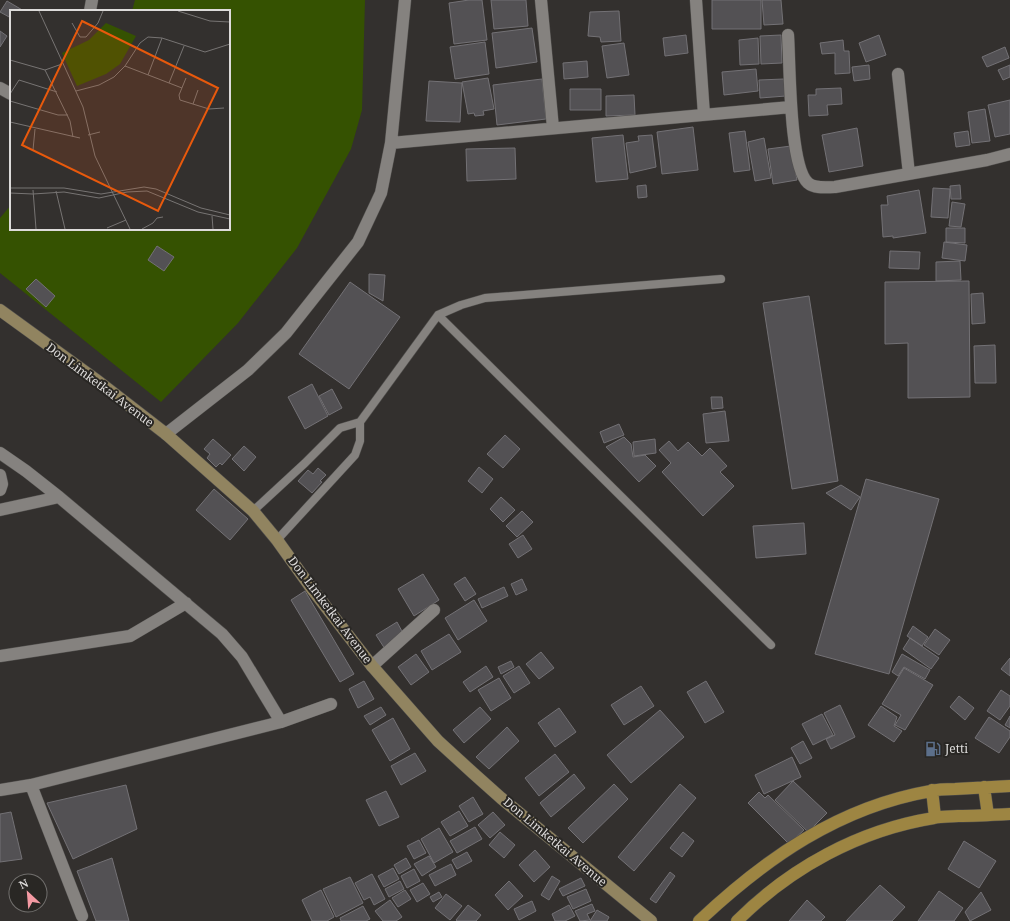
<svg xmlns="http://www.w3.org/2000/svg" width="1010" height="921" font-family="'Noto Serif',serif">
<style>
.green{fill:#355201}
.building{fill:#535154;stroke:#737175}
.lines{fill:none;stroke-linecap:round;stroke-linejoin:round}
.lane-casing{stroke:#514f4d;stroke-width:9}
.street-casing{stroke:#514f4d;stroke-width:13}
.secondary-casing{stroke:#514f4d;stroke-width:13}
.primary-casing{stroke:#514f4d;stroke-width:13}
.lane{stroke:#85827f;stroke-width:8}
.street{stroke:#85827f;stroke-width:12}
.secondary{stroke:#918460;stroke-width:12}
.primary{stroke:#9d8542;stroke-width:12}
.labels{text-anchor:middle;stroke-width:4;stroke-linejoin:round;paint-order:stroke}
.street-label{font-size:12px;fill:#dddbda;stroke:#292724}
.poi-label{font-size:12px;fill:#dddbda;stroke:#292724;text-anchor:start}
.inset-road{fill:none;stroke:#777473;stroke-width:1}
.view{fill:#e8590c;fill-opacity:0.15;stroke:#e8590c;stroke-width:2}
.inset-edge{fill:none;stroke:#dddbda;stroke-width:2}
</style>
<rect width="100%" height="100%" fill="#33302e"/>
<path class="green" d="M135,0H365L362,110L351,149L297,248L238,323L161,402L0,273V218L11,205V229H229V11H132Z"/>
<path class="building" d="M469,0H482L487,40L454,44L449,3Z
M491,0H526L528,26L494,29Z
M712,0H761V29H712Z
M762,0H781L783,24L764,25Z
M7,1L24,11H11V18L0,12Z
M619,11L621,41L601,42L600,37L588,36L590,12Z
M532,28L537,62L496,68L492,33Z
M0,31L7,36L0,47Z
M686,35L688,53L665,56L663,38Z
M781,35L782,63L761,64L760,36Z
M879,35L886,55L866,62L859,43Z
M758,38L759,64L740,65L739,40Z
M843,40L844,51H849L850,73L835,74V53L822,54L820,43Z
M485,42L489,74L455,79L450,47Z
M624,43L629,75L607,78L602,46Z
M1005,47L1009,58L987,67L982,57Z
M587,61L588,77L564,79L563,63Z
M869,65L870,79L854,81L852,67Z
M1010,65V77L1003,80L998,70Z
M756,69L758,91L724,95L722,72Z
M488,78L494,109L483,111L484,115L475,116L474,113L468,114L462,82Z
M542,79L546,119L497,125L493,85Z
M784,79L786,96L760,98L759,80Z
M429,81L462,83L460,122L426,121Z
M841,88L842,104L827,105L828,115L809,116L808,95H816V89Z
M570,89H601V110H570Z
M634,95L635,115L606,116V96Z
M1010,100V134L995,137L988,105Z
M985,109L990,141L972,143L968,112Z
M693,127L698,170L662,174L657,132Z
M857,128L863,166L829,172L822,135Z
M745,131L750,170L734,172L729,133Z
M968,131L970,145L956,147L954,133Z
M623,135L628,179L596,182L592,138Z
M652,135L656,167L630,173L626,143L639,141L638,136Z
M764,138L771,178L755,181L748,142Z
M791,146L797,180L773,184L768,149Z
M515,148L516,179L467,181L466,149Z
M646,185L647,197L638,198L637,186Z
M960,185L961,199H951L950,186Z
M933,188L950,189L948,218L931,217Z
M919,190L926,233L893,238V236L883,237L881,205H888L887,196Z
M952,202L965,204L961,227L949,226Z
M946,228H965V243L946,242Z
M944,242L967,245L965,261L942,258Z
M157,246L174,257L164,271L148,260Z
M890,251L920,252L919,269L889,268Z
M960,261L961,280L936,281V262Z
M369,274L385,275L383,301L369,293Z
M36,279L55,296L46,307L26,289Z
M969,281L970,397L908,398V343L885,344V282Z
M350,282L400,317L349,389L299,354Z
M983,293L985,323L972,324L971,294Z
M809,296L838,481L792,489L763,303Z
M995,345L996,383H975L974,346Z
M312,384L328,416L305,429L288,397Z
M332,389L342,408L329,415L319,396Z
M711,397H722L723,408L712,409Z
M725,411L729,441L706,443L703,414Z
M619,424L624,435L604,443L600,432Z
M505,435L520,449L503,468L487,454Z
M624,437L631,444L633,457L645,455L656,466L639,482L606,447Z
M213,439L231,455L222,465L220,463L216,467L207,458L210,454L204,449Z
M655,439L656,453L634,456L633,442Z
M669,441L678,451L688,442L702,456L710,448L727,466L720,472L734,486L703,516L662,472L671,463L659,450Z
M244,446L256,457L244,471L232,459Z
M479,467L493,479L482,493L468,481Z
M318,468L326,475L320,481L322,482L312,493L298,481L308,470L313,474Z
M866,479L939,499L889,674L815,654Z
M841,485L860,497L851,510L826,493Z
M214,489L248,519L230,540L196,510Z
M501,497L515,510L503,522L490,509Z
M522,511L533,522L517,537L506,526Z
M804,523L806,554L756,558L753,526Z
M523,535L532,549L518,558L509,544Z
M423,574L439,600L414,616L398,589Z
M465,577L476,594L465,601L454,584Z
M522,579L527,590L516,595L511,584Z
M504,587L508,596L482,608L478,599Z
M305,591L354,674L340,682L291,600Z
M474,600L487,621L458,640L445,618Z
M397,622L404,635L385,649L376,635Z
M913,626L928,637L922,646L907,636Z
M935,629L950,640L939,655L924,645Z
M449,634L461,652L432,670L421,651Z
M910,638L939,658L931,669L903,649Z
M541,652L554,668L539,679L526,664Z
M416,654L429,672L411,685L398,667Z
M902,654L930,670L925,679L904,667L898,676L892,672Z
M1010,658V676L1001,669Z
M511,661L514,667L501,674L498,667Z
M486,666L493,677L470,692L463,682Z
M519,666L530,683L514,693L503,676Z
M904,668L933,685L905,730L895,725L901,715L882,704Z
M499,678L511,698L491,711L478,690Z
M364,681L374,699L358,708L349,689Z
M706,681L724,712L705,723L687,692Z
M641,686L654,706L624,725L611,705Z
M1001,690L1010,696V706L1000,720L987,711Z
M959,696L974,708L965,720L950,707Z
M840,705L855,737L831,749L826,739L835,735L824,713Z
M881,706L897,717L894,726L902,731L894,742L868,725Z
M381,707L386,715L370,725L364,716Z
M480,707L491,719L464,743L453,730Z
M559,708L576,732L555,747L538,723Z
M660,710L684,737L631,783L607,755Z
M822,714L833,735L813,745L802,724Z
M1010,716V728L1005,725Z
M989,717L1010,731V737L999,753L975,738Z
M393,718L410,749L390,761L372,730Z
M507,727L519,741L489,769L476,757Z
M803,741L812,758L800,764L791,748Z
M415,753L426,771L401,785L391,766Z
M555,754L569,772L539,796L525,778Z
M792,757L801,777L764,794L755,775Z
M574,774L585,788L551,817L540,803Z
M793,781L827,813L808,832L775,800Z
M614,784L628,799L583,843L568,828Z
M680,784L696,798L634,871L618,857Z
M126,785L137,829L73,859L47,803Z
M386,791L399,817L379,826L366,800Z
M759,792L765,798L768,795L804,830L789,844L748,803Z
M473,797L483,814L469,822L459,806Z
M459,811L468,826L450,836L441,822Z
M11,812L22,859L0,862V814Z
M493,812L505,825L490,838L478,825Z
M475,827L482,839L457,853L450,841Z
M439,828L453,852L434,863L421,839Z
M500,832L515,845L504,858L489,845Z
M683,832L694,841L682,857L670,848Z
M419,840L426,853L414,859L407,846Z
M964,841L996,861L979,888L948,869Z
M535,850L550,867L534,882L519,865Z
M467,852L472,861L457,869L452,860Z
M429,856L436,867L422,876L414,864Z
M112,858L129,921H96L77,871Z
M406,858L411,867L399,874L394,865Z
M451,864L456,875L435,886L429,875Z
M393,868L399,879L384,887L378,876Z
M414,869L420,881L407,888L401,876Z
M670,872L675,876L656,903L650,899Z
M372,874L385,899L374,905L370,897L364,900L355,883Z
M552,876L560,881L549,900L541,895Z
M350,877L363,903L336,917L323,889Z
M581,878L585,886L563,896L559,889Z
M400,881L404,889L389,897L385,889Z
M509,881L523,896L508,910L495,895Z
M423,883L430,894L417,902L410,890Z
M880,885L905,907L892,921H846Z
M586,889L591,901L573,909L567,897Z
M321,890L334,917L327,921H312L302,900Z
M405,890L411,899L398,907L392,898Z
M939,891L963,908L954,921H918Z
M439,892L442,897L433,902L430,897Z
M981,892L991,910L970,921L965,912Z
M446,894L462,906L450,920L435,908Z
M390,900L402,917L396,921H383L375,911Z
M807,900L825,917L821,921H789Z
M532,901L536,911L519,920L514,909Z
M592,904L595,911L587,914L590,920L580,921L575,911Z
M468,905L481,915L476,921H457L456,920Z
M569,905L575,916L565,921H555L552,914Z
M363,906L370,919L366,921H341L340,918Z
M597,910L609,917L607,921H590Z"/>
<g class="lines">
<defs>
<path id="lane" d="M438,315L771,645
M253,511L305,463L340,428L360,422
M277,540L355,455L360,441V422L438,315L461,305L485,298L721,279"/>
<path id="street" d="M541,0L553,128
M696,0L704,115
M90,11L92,0
M788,35C790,63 789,166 808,183C815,189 827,187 835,187L987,160L1010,154
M898,74L909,174
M0,88L11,94
M391,143L791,107
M166,434L248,370L286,333L358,242L381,193L391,143L405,0
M0,453L26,471L59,497L222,634L242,657L281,722
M0,475L2,484L0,490
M0,510L59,497
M0,656L130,636L186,603
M372,666L434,610
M31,785L82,916
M0,790L31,785L281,722L331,704"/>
<path id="secondary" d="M0,310L95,379L166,434L253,511L277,540L312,589L372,666L438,741L473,773L501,798L651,921"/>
<path id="primary" d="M984,787L988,815
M932,790L935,817
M699,921C766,858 839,807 931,791C939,789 947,789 955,789C974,788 992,787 1010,786
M737,921C790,868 859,830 934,818C942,816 950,817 958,816C975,816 993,815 1010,814"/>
</defs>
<use href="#lane" class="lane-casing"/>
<use href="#street" class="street-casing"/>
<use href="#secondary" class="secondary-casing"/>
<use href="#primary" class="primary-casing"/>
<use href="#lane" class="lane"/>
<use href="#street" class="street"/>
<use href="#secondary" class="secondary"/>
<use href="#primary" class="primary"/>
</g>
<defs>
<symbol id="fuel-bare" viewBox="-9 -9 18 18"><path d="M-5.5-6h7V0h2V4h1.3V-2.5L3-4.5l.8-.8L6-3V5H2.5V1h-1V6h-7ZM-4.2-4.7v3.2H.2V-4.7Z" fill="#5c6f8a" stroke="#292724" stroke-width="2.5" paint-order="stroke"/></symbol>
</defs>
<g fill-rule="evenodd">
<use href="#fuel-bare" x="922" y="738" width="22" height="22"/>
</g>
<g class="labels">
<g class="street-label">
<text transform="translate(100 385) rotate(37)" y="4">Don Limketkai Avenue</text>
<text transform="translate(330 610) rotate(53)" y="4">Don Limketkai Avenue</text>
<text transform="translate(555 842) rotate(40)" y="4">Don Limketkai Avenue</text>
</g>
<g class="poi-label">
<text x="945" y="753">Jetti</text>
</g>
</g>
<g transform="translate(10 10)">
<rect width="220" height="220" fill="#33302e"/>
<path d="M96,13L126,26L110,54L96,64L67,76L52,43L79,30Z" fill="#355201"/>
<path class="inset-road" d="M29,1L73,97L85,146L120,219M168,1L200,11L220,12M62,13L70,27H76L88,13L93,1M0,50L35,60L52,54M115,56L172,78M35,60L60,111L63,127M138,65L152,28M176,68L169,85L170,90L199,99L214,98M159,73L174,36M66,81L89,75L104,67L115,56L130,33L138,27L152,28L195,42L220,34M0,84L9,70L47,82M0,91L48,105H58M183,94L188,80M0,112L70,128M78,125L90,122M23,140L25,119M0,178H54L91,184L134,177L146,179L191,198L220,205M23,180L26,219M46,181L55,219M0,183L23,184L54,182L89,188L117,182L137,181L188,202L220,209M202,206L203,219M143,213L147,208L153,207M97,218L116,210M132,219L143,213"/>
<path class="view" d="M72,11L208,78L148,201L12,135Z"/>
<rect width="220" height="220" class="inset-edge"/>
</g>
<g transform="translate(28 893) rotate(334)"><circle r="19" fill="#292724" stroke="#716f6d"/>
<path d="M0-3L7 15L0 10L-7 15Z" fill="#f49aa3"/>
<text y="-6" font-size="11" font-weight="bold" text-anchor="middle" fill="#dddbda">N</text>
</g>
</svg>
